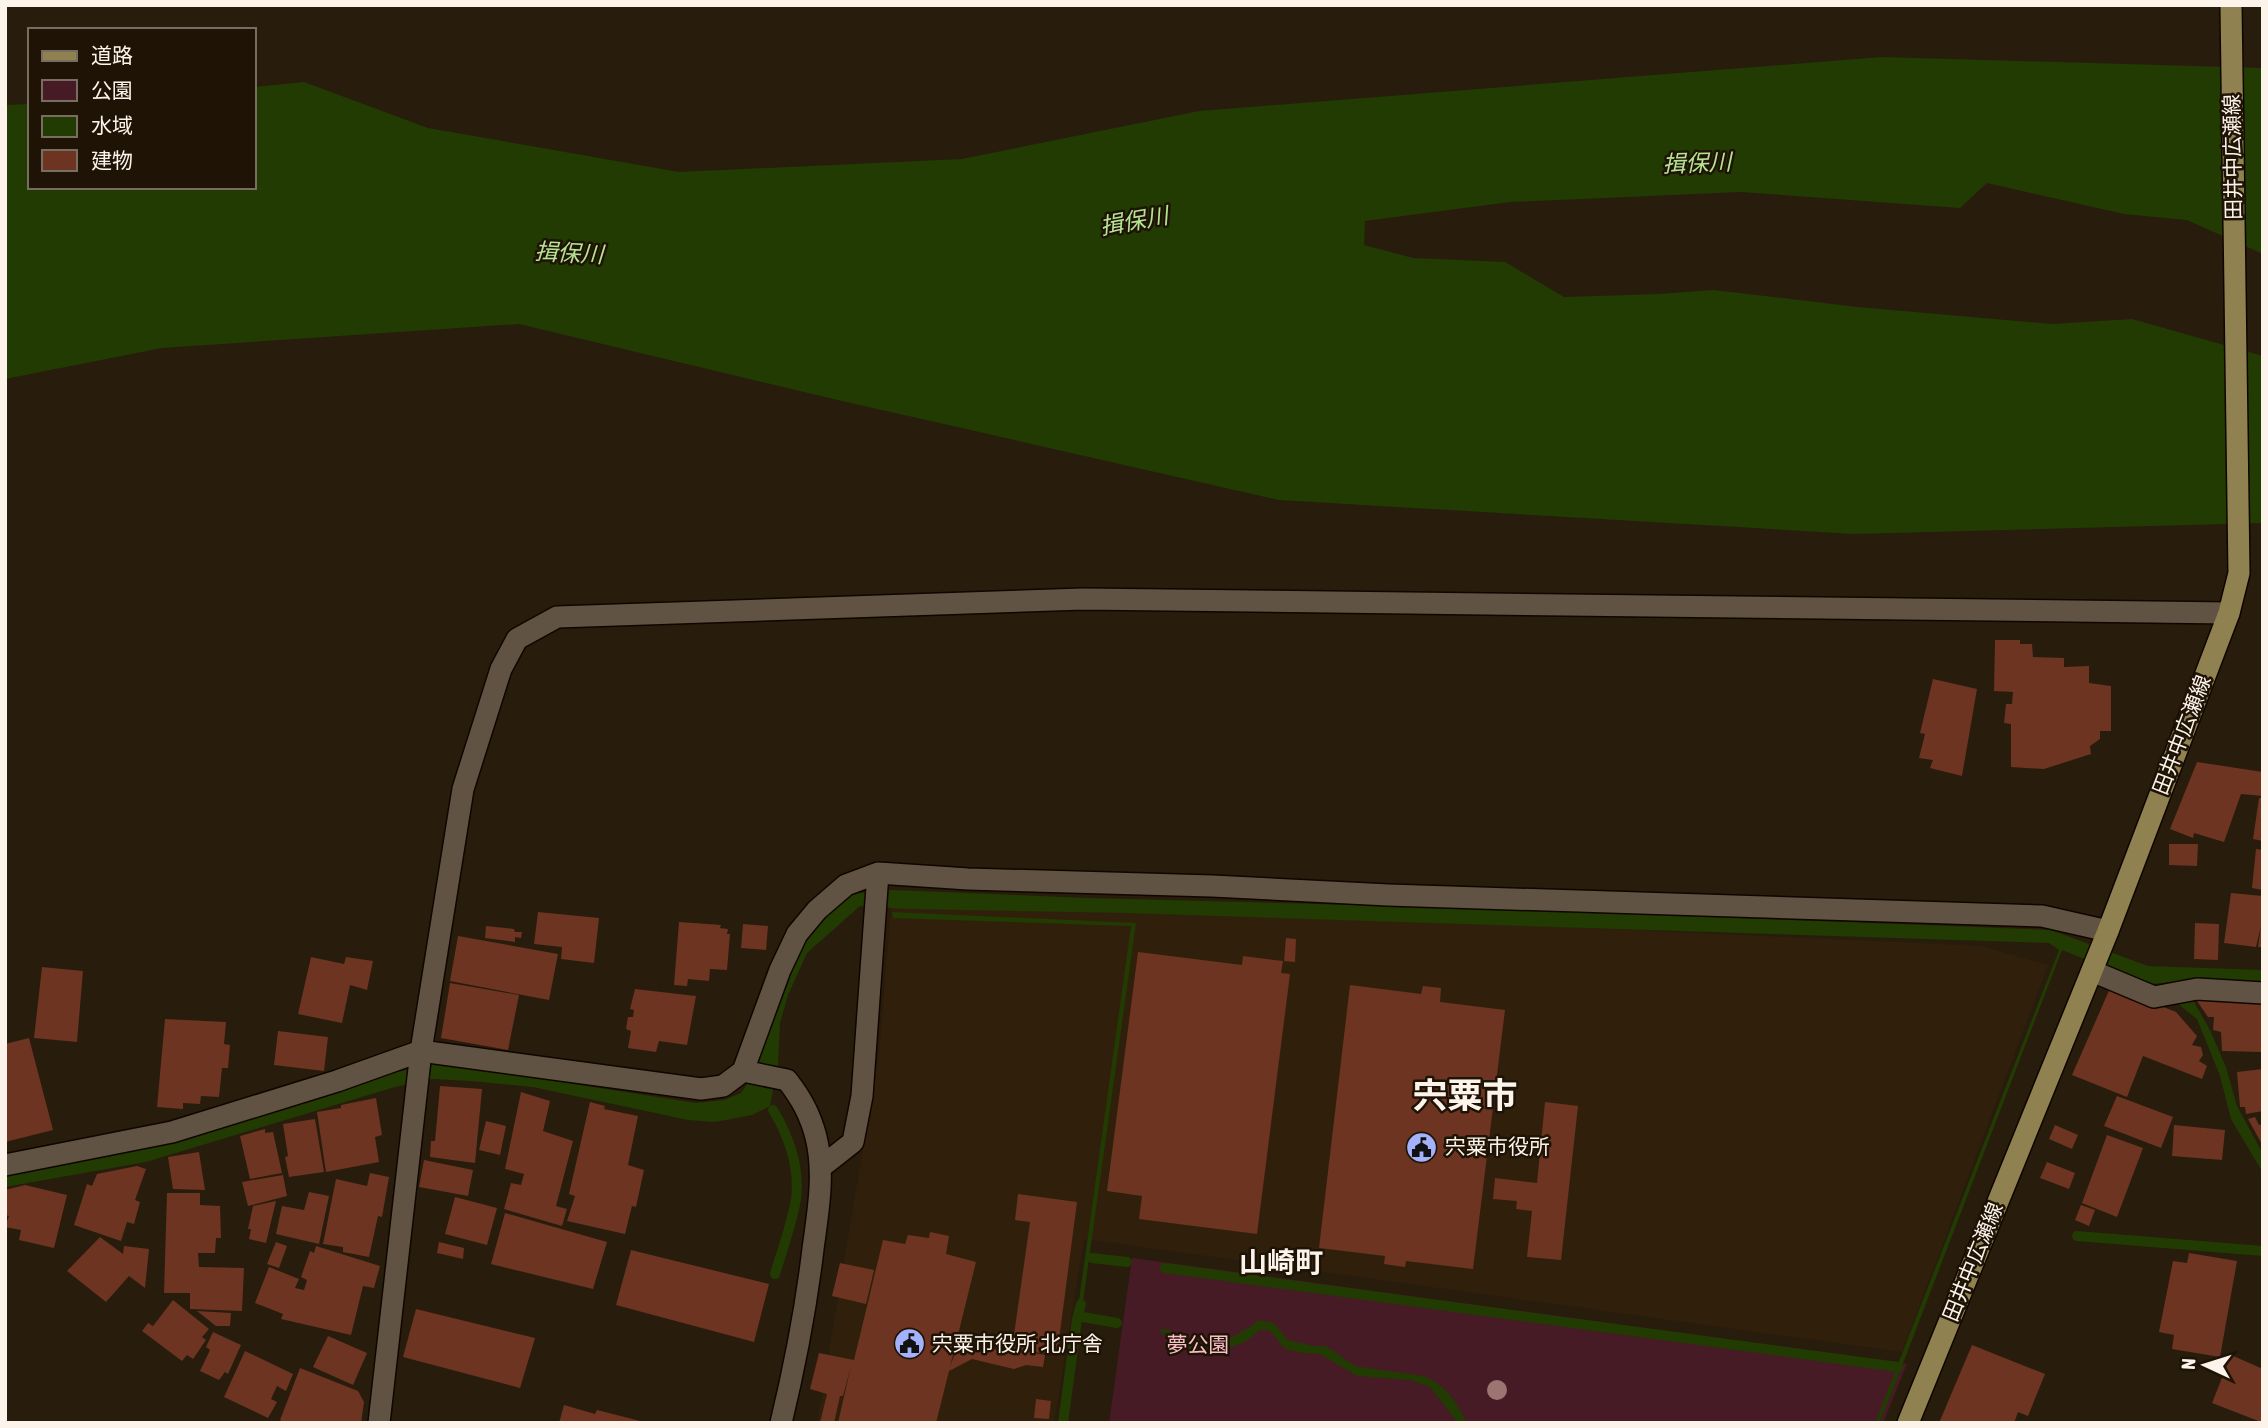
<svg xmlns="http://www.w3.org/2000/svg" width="2268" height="1428" font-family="'Asap Condensed','Noto Sans JP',sans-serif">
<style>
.built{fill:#30200b}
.green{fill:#471b25}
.water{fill:#213b02}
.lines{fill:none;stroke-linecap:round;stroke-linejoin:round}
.stream{stroke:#213b02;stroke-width:10}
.building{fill:#6d3421}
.minor-casing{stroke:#100600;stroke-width:24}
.major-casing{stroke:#100600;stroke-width:24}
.minor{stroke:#615343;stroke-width:21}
.major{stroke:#8f8250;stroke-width:21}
.tree{fill:#9c7573}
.labels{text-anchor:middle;stroke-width:5;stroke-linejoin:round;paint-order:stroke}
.street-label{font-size:21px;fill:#fcf3ea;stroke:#1e1305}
.poi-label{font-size:21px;fill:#fcf3ea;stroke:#1e1305;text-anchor:start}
.park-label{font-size:21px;fill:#fabec7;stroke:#1e1305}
.water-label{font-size:23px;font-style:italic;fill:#b6e493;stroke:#1e1305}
.district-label{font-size:28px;font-weight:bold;fill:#fcf3ea;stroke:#1e1305}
.town-label{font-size:35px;font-weight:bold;fill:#fcf3ea;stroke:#1e1305}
</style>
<rect width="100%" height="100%" fill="#281c0d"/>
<path class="built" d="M892,896L1982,946L2048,965L1902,1352L1084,1239L1054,1423H817L879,1054Z"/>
<path class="green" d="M1132,1258L1907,1364L1883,1423H1109Z"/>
<path class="water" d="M1882,57L2263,68V254L2187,220L2124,214L1987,183L1960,208L1741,192L1510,202L1365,221L1364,245L1413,258L1505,262L1564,297L1659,294L1713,290L1858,307L2052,324L2132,319L2263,356V523L1854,534L1279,500L842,401L519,324L162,348L5,379V105L30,104V187H254V87L304,82L428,128L679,172L962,159L1199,111Z
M892,890L1089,898L1505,909L2051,930L2148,966L2263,970V981H2187L2194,1002L2210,1030L2226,1067L2237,1106L2263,1154V1173L2231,1119L2220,1076L2197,1019L2178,1004L2166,983L2148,984L2062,950L1892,1392L1879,1423H1875L2059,950L2049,943L1126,913L909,909L860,906L807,953L788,995L780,1023L778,1064L770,1106L752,1115L715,1122L688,1120L533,1087L471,1081L433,1079L395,1087L146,1162L5,1187V1174L64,1161L123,1152L375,1077L438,1063L696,1103L724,1100L741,1093L747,1084L794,952L830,912L852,894Z
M892,912L1136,923L1081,1316L1077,1315L1131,926L893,918Z
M1259,1320L1274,1323L1288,1340L1314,1346H1326L1355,1366L1424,1376C1447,1386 1456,1401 1467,1423H1458L1430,1387L1410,1380L1357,1376L1320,1354L1303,1353L1285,1349L1269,1330H1259C1248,1344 1232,1347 1215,1351L1213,1354L1175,1346L1171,1344L1169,1336L1160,1332V1329L1171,1330L1176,1339C1214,1344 1228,1344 1259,1320Z"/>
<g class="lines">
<path class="stream" d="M773,1110C789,1136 800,1168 796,1199C792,1224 782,1250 775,1274
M2077,1236L2263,1251
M1092,1258L1127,1262
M1165,1268L1898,1367
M1083,1317L1117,1323
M1063,1423L1077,1319L1081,1304"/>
</g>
<path class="building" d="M1995,640H2020V644H2032L2033,657L2064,658V667L2089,666V683L2111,686V731H2100V739L2090,746L2091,754L2044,769L2011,767V724L2004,723L2006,704H2012L2013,692L1994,691Z
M1933,679L1977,689L1962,776L1930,768L1933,760L1919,758L1925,734L1920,733Z
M2197,762L2263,772V796L2241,794L2224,842L2194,833L2193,838L2170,829Z
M2259,798H2263V841L2253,839Z
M2169,844H2198L2197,866L2169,865Z
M2256,849L2263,850V890L2252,888Z
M2231,893L2263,896V947H2258L2261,926L2256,947L2224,943Z
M538,912L599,918L594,963L561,959L562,947L534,944Z
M679,922L721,925L720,928L728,929L727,934H730L727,970L710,969L709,981L688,979L687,986L674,985Z
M2195,923L2219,924L2218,960L2194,959Z
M743,924L768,926L766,950L741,948Z
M486,926L514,929L515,932H522L521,938L515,937V942L485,938Z
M458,936L558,954L549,1000L450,981Z
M1286,938L1296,939L1295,962L1284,961Z
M1138,952L1242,965L1243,956L1283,961L1281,973L1290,974L1257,1234L1139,1219L1142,1196L1107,1191Z
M311,957L344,964L346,957L373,961L367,990L350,985L342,1023L298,1014Z
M42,967L83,971L77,1042L34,1038Z
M450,983L519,995L508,1050L441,1038Z
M1350,985L1421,994L1423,986L1441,988L1440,1002L1505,1010L1473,1269L1406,1261L1405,1267L1384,1264L1385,1256L1319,1248Z
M2111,986L2176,1012L2197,1036L2192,1045L2201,1047L2203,1055L2199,1061L2207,1066L2202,1079L2143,1056L2127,1097L2072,1075Z
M635,989L696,996L687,1045L659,1041L656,1052L628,1048L631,1031L626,1029L628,1017H633L634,1010L630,1009Z
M2197,1001H2256V1004H2263L2262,1052L2222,1051L2221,1032L2213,1030L2214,1017H2208Z
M165,1019L226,1022L224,1044L230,1045L228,1068H222L219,1097L201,1096L200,1104L183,1103V1109L157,1107Z
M278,1031L328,1037L324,1071L274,1065Z
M29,1038L53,1130L5,1142V1044Z
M2263,1069V1111L2246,1114L2245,1107H2240L2237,1072Z
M440,1086L482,1089L475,1163L430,1157L431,1141H435Z
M521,1092L550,1101L543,1131L573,1141L556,1206L567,1209L562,1226L504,1209L511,1183L521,1185L524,1174L505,1169Z
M2117,1096L2173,1117L2161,1148L2104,1126Z
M376,1098L382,1135L375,1137L379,1162L326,1172L317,1112L341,1108V1105Z
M590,1102L605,1106L604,1109L638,1116L628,1165L644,1170L636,1207L632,1206L625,1234L567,1221L575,1196L569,1194Z
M1545,1102L1578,1106L1561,1260L1527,1257L1532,1211L1516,1209L1517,1201L1493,1199L1495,1178L1537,1183Z
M2255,1117L2259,1125L2263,1124V1146L2248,1119Z
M315,1119L324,1172L289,1177L285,1157L288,1156L283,1124Z
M486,1121L506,1126L500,1155L479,1150Z
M2055,1125L2078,1135L2072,1149L2049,1139Z
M2174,1125L2225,1130L2222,1160L2172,1156Z
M265,1129V1133L273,1132L282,1173L250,1179L240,1136Z
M2107,1135L2143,1148L2117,1217L2082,1203Z
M199,1152L205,1190L173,1189L168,1157Z
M424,1160L473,1170L468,1196L419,1187Z
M2047,1162L2075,1173L2069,1189L2040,1178Z
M137,1166L146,1169L135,1200L140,1202L134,1224L127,1222L121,1241L74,1225L87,1184L92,1186L97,1174Z
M370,1173L389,1177L382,1217L378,1216L369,1257L343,1252V1247L323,1244L336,1179L367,1186Z
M283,1175L287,1196L248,1206L242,1182Z
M25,1185L67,1195L54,1248L19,1240L21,1230L5,1227L9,1216L5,1215V1190Z
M309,1192L329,1196L319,1244L276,1234L282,1206L304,1210Z
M167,1193H200V1205L220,1206L221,1238H216L215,1253H198L199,1267L244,1268L242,1311L190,1309V1293H164Z
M1018,1194L1077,1202L1057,1355L1018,1350L1045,1355L1043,1367L1026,1365L1014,1369L972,1359L949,1371L936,1423H838L851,1366L843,1396H840L834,1423H820L827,1394L810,1389L819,1353L854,1360L883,1240L905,1244L908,1235L929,1238L930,1232L949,1236L946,1254L976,1262L950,1367L955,1353L973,1344L1013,1354V1349H1012L1030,1222L1015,1220Z
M455,1197L497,1208L487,1245L445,1234Z
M276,1201L266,1243L249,1239L251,1229H248L253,1206Z
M2081,1205L2095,1210L2089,1226L2075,1220Z
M505,1213L607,1242L593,1289L491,1264Z
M100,1237L123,1254L124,1246L149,1249L145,1288L129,1276L106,1302L67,1271Z
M276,1242L287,1246L279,1268L267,1264Z
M439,1242L464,1248L463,1259L437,1253Z
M316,1246L380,1266L374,1288L363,1286L351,1335L281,1319L283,1314L255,1303L269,1267L299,1279L295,1288L304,1290L307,1280L301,1277L310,1251L314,1253Z
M631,1250L769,1284L754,1342L616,1305Z
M2189,1253L2237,1261L2220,1357L2172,1349L2174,1335L2159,1332L2173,1261L2187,1263Z
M840,1263L874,1270L866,1304L832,1296Z
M173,1300L209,1329L202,1337L206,1340L193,1359L187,1355L182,1361L142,1331L148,1323L153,1326Z
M416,1309L535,1338L520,1388L403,1357Z
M197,1311L231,1313L230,1326H216Z
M213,1332L241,1345L228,1374L225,1372L219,1380L200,1371L210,1350L206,1347Z
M328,1336L367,1353L353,1385L313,1367Z
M1972,1345L2045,1374L2028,1416L2018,1412L2014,1423H1939Z
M245,1351L293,1374L286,1391L277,1386L271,1399L277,1402L268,1418L224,1397Z
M2231,1355L2263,1369L2261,1422L2212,1403Z
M300,1368L358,1391L364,1402L361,1423H285L280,1420Z
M1036,1399L1051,1401L1049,1419L1034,1418Z
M564,1405L595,1414L597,1410L648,1423H559Z"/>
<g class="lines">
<defs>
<path id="minor" d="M2092,971L2154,997L2197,989L2263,993
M743,1071L787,1080C801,1098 810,1114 816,1137C825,1173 818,1212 813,1249C806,1308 795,1365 781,1423
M5,1165L172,1132L337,1081L421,1051L701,1089L723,1086L743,1071L780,970L797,934L817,910L846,885L878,873L968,879L1212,886L1388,895L2042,916L2108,931
M820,1168L853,1142L862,1096L878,873
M379,1423L421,1051L463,789L501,669L517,639L557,617L1083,599L2229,613"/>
<path id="major" d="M1908,1423L2108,931L2229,613L2239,573L2231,5"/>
</defs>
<use href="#minor" class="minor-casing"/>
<use href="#major" class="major-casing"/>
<use href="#minor" class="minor"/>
<use href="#major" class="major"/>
</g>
<circle class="tree" cx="1497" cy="1390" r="10"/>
<defs>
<symbol id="civic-disc" viewBox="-11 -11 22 22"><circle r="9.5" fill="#a4b2fc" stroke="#1e1305"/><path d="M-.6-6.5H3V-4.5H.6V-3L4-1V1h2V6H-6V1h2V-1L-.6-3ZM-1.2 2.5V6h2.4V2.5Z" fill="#111"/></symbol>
</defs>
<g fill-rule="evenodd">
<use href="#civic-disc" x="1404" y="1130" width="35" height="35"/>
<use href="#civic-disc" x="892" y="1326" width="35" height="35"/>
</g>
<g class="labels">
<g class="street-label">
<text transform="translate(2233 157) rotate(-91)" y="7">田井中広瀬線</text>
<text transform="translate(2182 735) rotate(-69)" y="7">田井中広瀬線</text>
<text transform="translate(1973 1262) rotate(-68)" y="7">田井中広瀬線</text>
</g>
<g class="poi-label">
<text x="1445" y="1154">宍粟市役所</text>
<text x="932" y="1351">宍粟市役所 北庁舎</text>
</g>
<g class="park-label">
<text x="1198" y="1352">夢公園</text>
</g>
<g class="water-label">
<text transform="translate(1697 163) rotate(-2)" y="8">揖保川</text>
<text transform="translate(1134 221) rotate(-10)" y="8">揖保川</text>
<text transform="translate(569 253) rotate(3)" y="8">揖保川</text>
</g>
<g class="district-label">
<text x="1281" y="1272">山崎町</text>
</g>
<g class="town-label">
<text x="1465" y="1108">宍粟市</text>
</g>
</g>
<rect width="2268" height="1428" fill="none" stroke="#fcf3ea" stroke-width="14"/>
<rect x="28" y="28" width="228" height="161" fill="#1e1305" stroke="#776d61" stroke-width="2"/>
<rect x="42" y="51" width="35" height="10" fill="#8f8250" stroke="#776d61" stroke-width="2"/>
<text x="91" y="63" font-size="21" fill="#fcf3ea">道路</text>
<rect x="42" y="80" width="35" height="21" fill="#471b25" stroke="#776d61" stroke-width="2"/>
<text x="91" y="98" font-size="21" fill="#fcf3ea">公園</text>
<rect x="42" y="116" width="35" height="21" fill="#213b02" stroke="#776d61" stroke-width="2"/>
<text x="91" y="133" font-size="21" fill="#fcf3ea">水域</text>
<rect x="42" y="150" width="35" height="21" fill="#6d3421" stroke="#776d61" stroke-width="2"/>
<text x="91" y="168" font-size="21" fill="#fcf3ea">建物</text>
<g transform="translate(2205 1365) rotate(274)" stroke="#1e1305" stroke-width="5" paint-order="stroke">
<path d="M0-5L12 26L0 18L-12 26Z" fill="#fcf3ea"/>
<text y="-10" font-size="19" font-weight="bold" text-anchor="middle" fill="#fcf3ea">N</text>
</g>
</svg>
